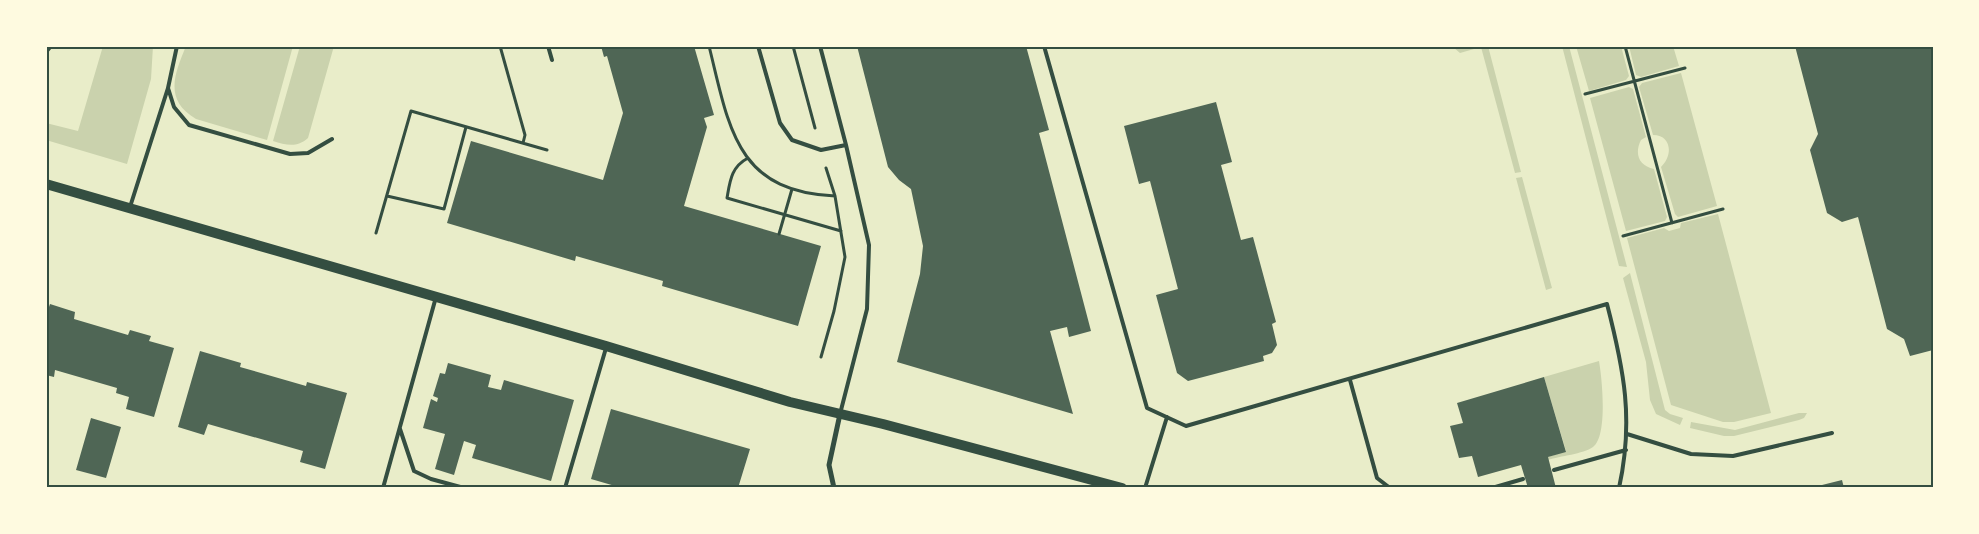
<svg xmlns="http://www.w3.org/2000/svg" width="1979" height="534" font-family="Merriweather,serif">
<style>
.green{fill:#cad2ad}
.building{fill:#4f6655}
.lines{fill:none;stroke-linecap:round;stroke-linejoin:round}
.path{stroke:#344e41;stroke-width:3}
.service{stroke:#344e41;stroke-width:4}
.minor{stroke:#344e41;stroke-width:5}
.secondary{stroke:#344e41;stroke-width:10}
.neatline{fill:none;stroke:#344e41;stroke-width:2}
</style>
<rect width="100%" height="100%" fill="#e9edc9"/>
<path class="green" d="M103,46H153L151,79L127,164L46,140V123L78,131Z
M186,46H293L267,140L196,119C164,100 174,75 186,46Z
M300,46H334L308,138C297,148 286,145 273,141Z
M1488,46L1521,172L1515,173L1481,47L1460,53L1453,47Z
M1562,46H1569L1627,267L1619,266Z
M1576,46H1621L1629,76L1626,80L1589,91Z
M1629,46H1673L1679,66L1641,77L1636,75Z
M1681,73L1717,206L1678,217L1675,214L1661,167C1673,156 1672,135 1653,135L1639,87L1642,83Z
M1629,87L1633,89L1646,137L1641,140C1634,154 1639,166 1654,169L1667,217L1665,221L1626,231L1590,98Z
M1522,177L1552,288L1546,290L1516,178Z
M1718,214L1771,413L1734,422H1723L1671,405L1627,238L1664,228L1669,231L1680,228L1681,223Z
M1630,273L1665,410L1670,414L1683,418L1680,425L1656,414L1650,400L1646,362L1623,278Z
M1599,361C1602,378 1608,436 1593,447C1583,454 1560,456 1548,460V457L1566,451L1544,377Z
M1799,413H1807L1804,418L1799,420L1734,436H1724L1690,428L1691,422L1735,430Z"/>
<path class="building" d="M601,46H694L714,115L704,118L707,127L684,206L821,246L798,326L662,286L663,281L576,256L575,261L447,223L471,141L603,180L623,113L607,56L604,57Z
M857,46H1026L1049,130L1039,133L1091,331L1069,337L1067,327L1050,331L1073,414L897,362L920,274L923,246L911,189L899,180L888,167Z
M1795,46H1933V350L1910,356L1904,339L1887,329L1858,217L1842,222L1827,213L1810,150L1818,134Z
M1216,102L1232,162L1221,165L1241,240L1253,237L1276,322L1272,324L1277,345L1272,353L1263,356L1264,361L1188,381L1177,373L1156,295L1178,289L1150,181L1139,184L1124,126Z
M50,304L75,312L74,319L128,335L130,330L151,336L149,341L174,348L154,417L126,409L129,397L116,393L117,388L55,370L54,377L46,375V309L48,310Z
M200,351L241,363L240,367L306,386L307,382L347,393L325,469L300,462L303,451L208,424L204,435L178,427Z
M448,363L491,375L488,387L501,390L504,380L574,400L551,481L472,458L476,445L464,441L454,475L435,469L445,434L423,428L431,399L437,402L438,398L433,396L440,373L445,374Z
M1544,377L1566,452L1548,457L1556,488H1528L1521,465L1478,477L1472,456L1459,458L1450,426L1463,423L1457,403Z
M611,409L750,449L738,488H622L591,479Z
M91,418L121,427L106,478L76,470Z
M1842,480L1844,488H1814V487Z"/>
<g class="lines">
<path class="path" d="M500,46L525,135L523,143
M709,46C729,126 735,192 835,196
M793,46L815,128
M1625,46L1672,223
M1585,94L1685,68
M748,158C731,167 730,181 727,198L841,231
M387,196L444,209L466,127
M376,233L411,111L547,150
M779,234L792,189
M1623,236L1723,209
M821,357L834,311L845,257L835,196L826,168"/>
<path class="service" d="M548,46L552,60
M758,46L780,123L792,140L821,150L846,145
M820,46L846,145L869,245L867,309L840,414
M1044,46L1147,408L1186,426L1607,304C1624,370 1634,420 1619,488
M46,52L51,46
M168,88L174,107L189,125L290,154L308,153L332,139
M130,207L168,88L177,46
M1350,380L1377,478L1390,488
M400,429L414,471L431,479L464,488
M1627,434L1691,454L1733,456L1832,433
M1554,470L1626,450
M383,488L436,297
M565,488L606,348
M1145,488L1167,417
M1492,488L1523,479"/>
<path class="minor" d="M834,488L829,465L840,414"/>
<path class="secondary" d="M46,184L606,346L790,402L883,424L1122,488"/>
</g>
<rect width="1979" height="534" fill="none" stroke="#fefae0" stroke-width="95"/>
<rect x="48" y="48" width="1884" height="438" class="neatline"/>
</svg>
